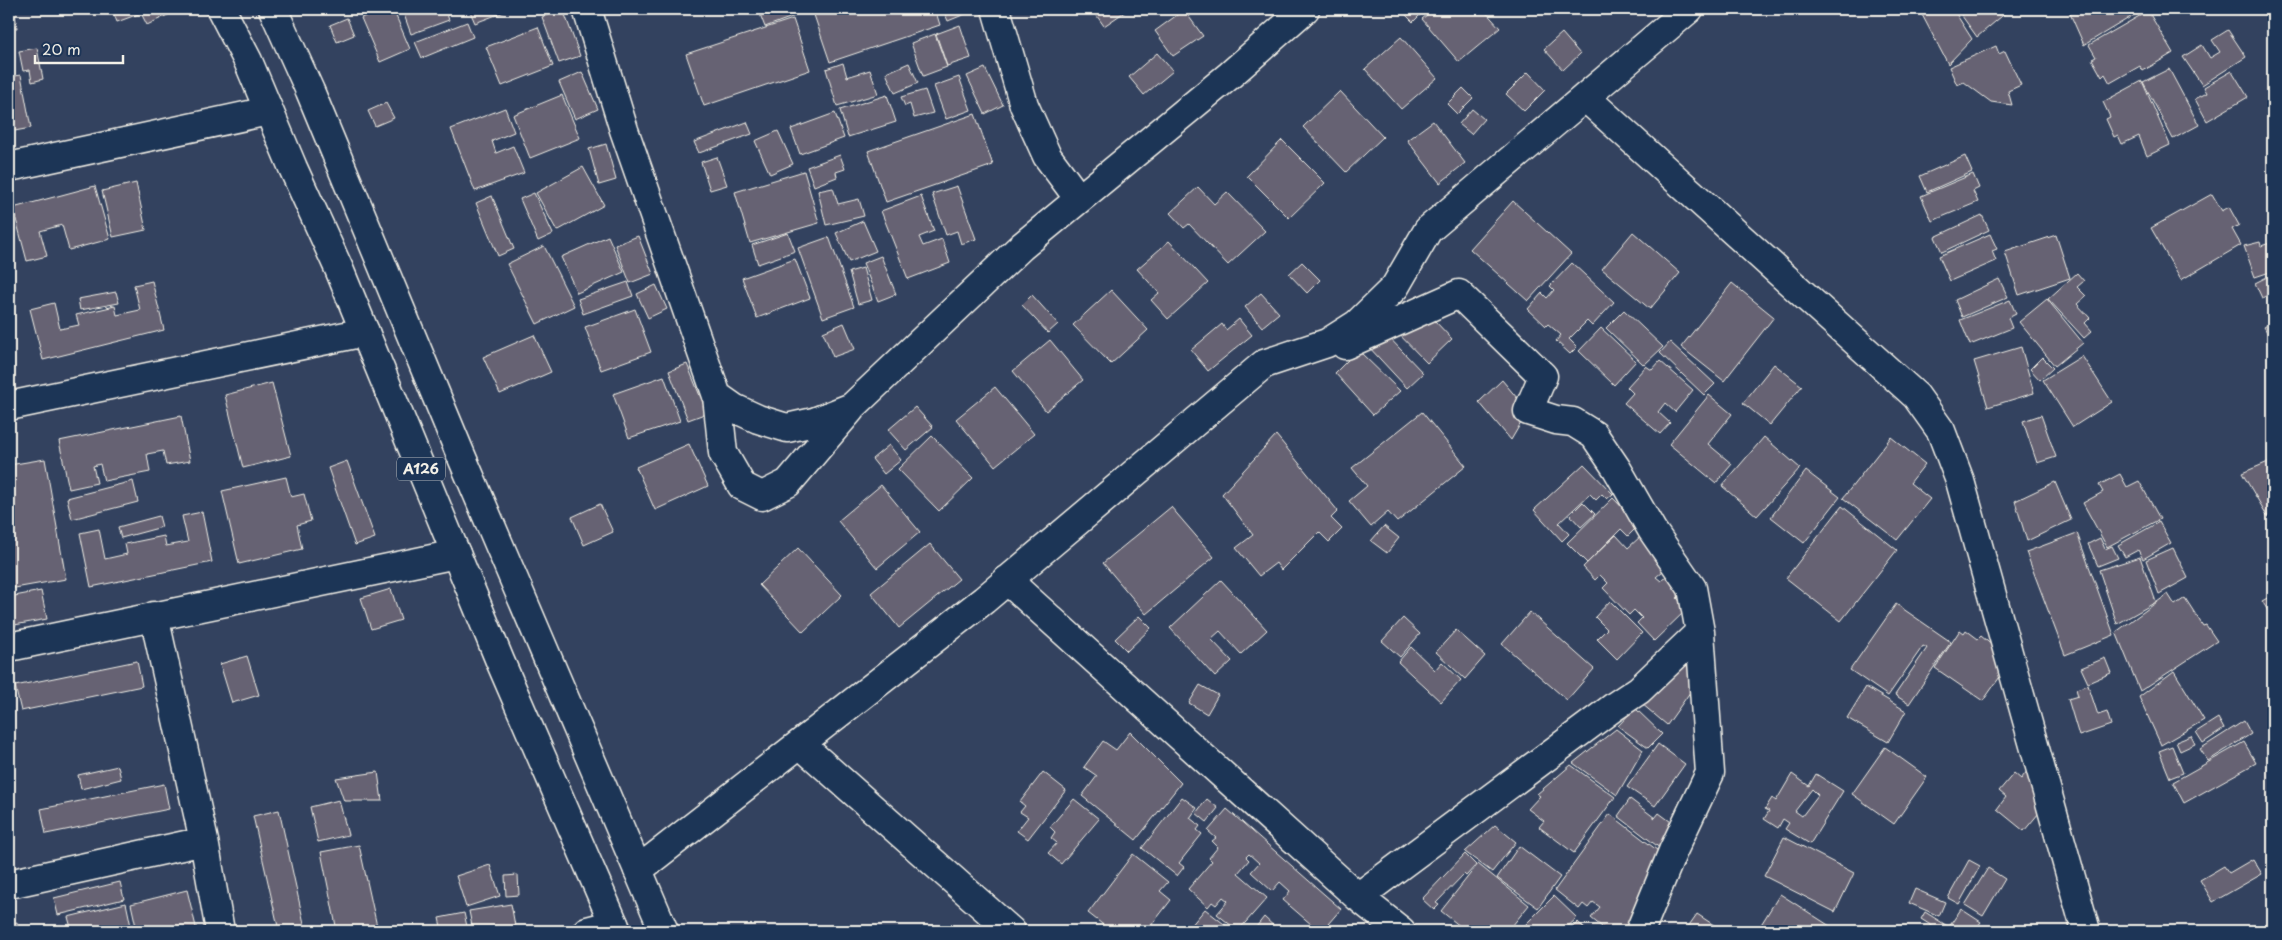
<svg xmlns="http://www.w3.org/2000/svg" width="2282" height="940" font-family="'Playpen Sans',sans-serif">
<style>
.building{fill:#666273;stroke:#f4f1e8;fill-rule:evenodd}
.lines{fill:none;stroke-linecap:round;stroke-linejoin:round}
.minor-casing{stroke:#f4f1e8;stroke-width:31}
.highway-casing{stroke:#f4f1e8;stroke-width:31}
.minor{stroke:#1d3557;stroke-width:28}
.highway{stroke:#1d3557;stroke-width:28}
.labels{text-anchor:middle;stroke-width:4;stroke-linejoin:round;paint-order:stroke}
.shield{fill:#1d3557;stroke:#b4b9bc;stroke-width:1}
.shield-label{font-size:14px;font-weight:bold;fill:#f4f1e8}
</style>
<rect width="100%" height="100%" fill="#33425f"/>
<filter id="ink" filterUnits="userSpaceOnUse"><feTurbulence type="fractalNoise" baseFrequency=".02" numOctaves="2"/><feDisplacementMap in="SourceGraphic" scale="10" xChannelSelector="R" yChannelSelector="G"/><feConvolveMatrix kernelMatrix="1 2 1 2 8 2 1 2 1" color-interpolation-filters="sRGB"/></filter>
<g filter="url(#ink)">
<path class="building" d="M9,9H14L17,28L9,29Z
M112,9H152L117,22Z
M155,9H180L147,25L142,15Z
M382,9H393L410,49L380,62L361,18Z
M402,9H445L449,20L411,34Z
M469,9H512L475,23Z
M563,9L580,56L559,63L542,17Z
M758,9H793L795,16L765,27Z
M824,9H935L940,25L830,62L813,12Z
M943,9H969L970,12L948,21Z
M1092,9H1129L1104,26Z
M1400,9H1426L1413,22Z
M1434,9H1483L1500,28L1459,62L1422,19Z
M1919,9H1953L1972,39L1948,64Z
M1957,9H2005L2008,11L1977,37Z
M2068,9H2093L2094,11L2099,9H2144L2084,45Z
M1184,10L1203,36L1173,56L1155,31Z
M2148,11L2173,53L2143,71L2140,66L2110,83L2105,74L2102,77L2092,59L2096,57L2089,45Z
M347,18L354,35L337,42L330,25Z
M793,19L810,70L704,106L686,54Z
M467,22L473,37L422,58L415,42Z
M960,25L971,58L947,66L936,34Z
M538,27L553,66L502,86L486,47Z
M2228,30L2246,57L2202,85L2183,57L2202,45L2210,58L2220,52L2212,40Z
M1562,33L1580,54L1563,70L1544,49Z
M935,34L947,67L923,76L911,43Z
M1401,37L1437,78L1401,109L1365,69Z
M1996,46L1999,54L2005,51L2021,85L2008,91L2012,105L1991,102L1964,82L1957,85L1949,67Z
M37,48L43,79L32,82L30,70L23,71L19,51Z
M1157,53L1173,71L1144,95L1129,77Z
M843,63L847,77L870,70L878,94L837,106L826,69Z
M909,63L918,83L895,93L886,73Z
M985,68L1003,105L985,114L967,76Z
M2169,69L2199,125L2173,139L2143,82Z
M2232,71L2248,97L2207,121L2195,99L2207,93L2204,87Z
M582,72L598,109L575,119L559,82Z
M1528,72L1545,90L1524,111L1506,94Z
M21,75L31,128L9,132V77Z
M959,77L971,110L946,119L934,86Z
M2142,81L2170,145L2147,156L2139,136L2122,144L2118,135L2114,137L2106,119L2110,117L2103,102Z
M1463,88L1473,98L1457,114L1447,104Z
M925,90L933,113L914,118L910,104L905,106L901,97Z
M1340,91L1383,137L1346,172L1303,127Z
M562,95L580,138L530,158L513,115Z
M887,95L896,122L848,137L840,110Z
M386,103L394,118L375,126L368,111Z
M505,108L514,132L492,141L496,153L513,146L524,173L475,191L451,129Z
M1472,109L1484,119L1471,134L1459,124Z
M835,113L844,138L800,154L791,129Z
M975,114L993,165L886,202L868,151Z
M1433,121L1465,163L1440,183L1407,140Z
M747,122L752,134L699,153L694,142Z
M778,131L793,164L770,174L755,141Z
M1282,140L1325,183L1289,218L1247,176Z
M606,144L616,180L599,185L589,149Z
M840,155L845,169L836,172L837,177L814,186L807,167Z
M1965,156L1972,172L1927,192L1920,176Z
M717,157L727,185L710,190L701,162Z
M583,167L604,205L557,231L536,193Z
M804,171L819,223L750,243L735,192Z
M1973,174L1979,188L1973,191L1978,202L1932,221L1921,196Z
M136,183L146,230L113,237L102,191Z
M95,186L110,239L69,250L62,225L40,231L47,256L27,261L13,208Z
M957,186L976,239L961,244L957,231L946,235L932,194Z
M1198,187L1214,204L1227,192L1265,231L1228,265L1189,224L1184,228L1170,213Z
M833,188L838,204L859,199L864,216L826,225L818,191Z
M534,193L553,234L538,241L520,199Z
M2212,194L2222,211L2229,207L2239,225L2232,229L2241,245L2181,280L2151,228Z
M492,196L514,249L498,256L476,203Z
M921,196L934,231L919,237L923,246L942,239L950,263L908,279L881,211Z
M1513,201L1571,254L1528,301L1470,249Z
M1982,215L1989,230L1942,252L1935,237Z
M863,221L876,251L849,262L836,233Z
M1633,232L1680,273L1650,309L1602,269Z
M788,233L795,251L758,264L752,245Z
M1990,234L1997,249L1992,251L1996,261L1950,281L1939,256Z
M2056,235L2070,278L2019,295L2005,252Z
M608,236L624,272L577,293L561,257Z
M638,236L653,274L630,283L615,245Z
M829,237L854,307L823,318L798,248Z
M1169,241L1208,283L1168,319L1151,300L1159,293L1137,269Z
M2260,242L2261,246L2273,242V271L2255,277L2244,246Z
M544,246L574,306L537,324L507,264Z
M881,256L896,294L878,301L863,263Z
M795,259L810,298L757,318L742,278Z
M1302,262L1320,280L1307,293L1289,274Z
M1572,263L1614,302L1592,326L1587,321L1569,339L1577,347L1570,354L1556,341L1561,335L1548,324L1546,326L1528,309L1542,293L1547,298L1554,290L1550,286Z
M863,268L872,300L858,304L849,272Z
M2077,273L2084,281L2077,287L2086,296L2077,304L2090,318L2085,323L2092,331L2084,338L2048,299Z
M2273,274V292L2262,298L2255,283Z
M1999,279L2008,297L1962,317L1955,300Z
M152,281L164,330L43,360L30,309L54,303L60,329L79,325L76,315L115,306L117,315L140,310L134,285Z
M628,282L633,296L583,314L578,299Z
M1732,283L1774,317L1724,381L1681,347Z
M656,285L667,309L648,318L637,294Z
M1111,290L1148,330L1111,364L1073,325Z
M116,292L119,303L80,310L78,299Z
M1261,293L1279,313L1262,327L1245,307Z
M1032,295L1058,324L1048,333L1022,305Z
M2047,299L2083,343L2055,366L2019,322Z
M2010,300L2016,314L2008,318L2012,328L1970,345L1960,320Z
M1416,301L1452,339L1427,363L1390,325Z
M635,309L651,352L601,370L585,327Z
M1624,310L1663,347L1644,365L1606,328Z
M1239,319L1252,335L1208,371L1191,350L1222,324L1226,330Z
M2273,322V342L2264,327Z
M844,323L855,349L833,357L823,332Z
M1601,328L1636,361L1614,385L1579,351Z
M1382,330L1423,373L1407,388L1367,345Z
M534,335L551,372L500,394L483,357Z
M1050,340L1083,380L1046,411L1013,371Z
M1670,342L1715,384L1704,395L1660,353Z
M2021,347L2034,393L1988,407L1974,361Z
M1358,350L1400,391L1373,415L1335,373Z
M2082,356L2112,402L2073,427L2043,380Z
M2042,357L2053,368L2040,380L2030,369Z
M1660,361L1693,390L1675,412L1665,403L1658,412L1670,423L1660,434L1624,403L1633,393L1627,387L1646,366L1652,370Z
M687,364L707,413L688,420L669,371Z
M1774,364L1802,386L1770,425L1743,403Z
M664,376L680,421L629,438L613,394Z
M1502,380L1528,411L1511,440L1479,402Z
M272,383L291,456L243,468L225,395Z
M995,387L1034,434L995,466L956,419Z
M1709,395L1732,414L1708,444L1732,464L1716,483L1669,444Z
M915,407L933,427L906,450L888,430Z
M1422,412L1466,466L1397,522L1388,512L1371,527L1349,501L1367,486L1352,468Z
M2041,415L2056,457L2037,463L2023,421Z
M181,416L190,461L166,465L163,451L147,454L150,472L104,481L100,464L93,466L97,483L69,489L59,441Z
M1276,435L1338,511L1331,518L1342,529L1329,542L1319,532L1281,570L1276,563L1259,576L1236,548L1253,535L1222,494Z
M932,436L973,478L939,511L898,469Z
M1764,437L1800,468L1757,516L1722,486Z
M1891,437L1925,464L1910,483L1930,499L1897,540L1843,498Z
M689,444L708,486L655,510L636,467Z
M889,445L901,460L884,474L872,459Z
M45,459L66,579L9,589V465Z
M2273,460V515L2268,517L2242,473Z
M347,461L375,538L355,545L328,468Z
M1584,464L1613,494L1607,499L1602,494L1596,500L1590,494L1559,523L1569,534L1562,541L1534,510Z
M1806,471L1840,497L1804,543L1771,517Z
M2120,474L2127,487L2139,481L2160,519L2107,547L2083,503L2103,492L2099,485Z
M286,477L291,497L304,494L311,521L297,525L302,549L239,564L222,491Z
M133,481L138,502L72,519L67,498Z
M2055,482L2071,520L2027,541L2015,501Z
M881,485L920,532L877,568L838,521Z
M1613,498L1639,525L1628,536L1621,529L1587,563L1567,543Z
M1583,502L1595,514L1581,527L1570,515Z
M600,504L613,532L584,545L572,517Z
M1842,506L1897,550L1841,621L1786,578Z
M1171,507L1214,557L1146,614L1103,563Z
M202,512L212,562L91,587L80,533L99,529L105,559L127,554L125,544L164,536L166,546L188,542L182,516Z
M159,516L162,527L121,538L118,527Z
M2159,522L2171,543L2143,559L2138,550L2125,557L2118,545Z
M1384,526L1399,538L1387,553L1371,541Z
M2077,533L2114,635L2065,655L2026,552Z
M1616,535L1628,548L1642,535L1678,560L1664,573L1663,571L1656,577L1661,581L1672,571L1685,591L1677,598L1687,609L1654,641L1637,623L1642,618L1634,610L1629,615L1603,588L1608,583L1600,575L1595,580L1583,567Z
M2100,538L2105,549L2112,546L2118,558L2098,566L2088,544Z
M930,544L959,579L899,628L871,593Z
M798,548L842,595L803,632L759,585Z
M2173,548L2188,578L2159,594L2146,560Z
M2140,557L2156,602L2117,624L2099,570Z
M1221,580L1267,630L1241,654L1220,631L1211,639L1232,661L1215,677L1170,628Z
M391,589L401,620L371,629L361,598Z
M41,591L47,619L9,626V597Z
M2168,594L2175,605L2185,598L2203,626L2206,625L2217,641L2140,691L2116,632Z
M2273,595V616L2272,617L2262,601Z
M1610,601L1642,633L1617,659L1597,639L1607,629L1595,617Z
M1896,604L1951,642L1909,704L1895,695L1927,648L1923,646L1888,696L1850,670Z
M1530,612L1594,669L1567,700L1502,644Z
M1139,616L1151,628L1127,651L1115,639Z
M1403,618L1420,634L1400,657L1382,641Z
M1456,630L1485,656L1465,679L1436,652Z
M1960,630L1964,633L1966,630L1978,639L1981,636L2011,661L1983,701L1935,668Z
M1411,647L1435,670L1442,662L1461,680L1441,702L1398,662Z
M247,656L259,695L232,703L220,664Z
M2105,658L2111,673L2088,683L2081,668Z
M137,661L142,686L21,711L15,686Z
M1686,664L1700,678L1667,725L1642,704Z
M2174,671L2204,720L2161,745L2139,697Z
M1200,685L1218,695L1207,714L1189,703Z
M2088,685L2098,715L2107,712L2111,725L2079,736L2068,699L2078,696L2076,689Z
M1866,687L1906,711L1888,742L1847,718Z
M1635,708L1662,734L1648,748L1618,726Z
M2218,718L2224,729L2203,743L2196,732Z
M2244,721L2251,734L2208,761L2200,749Z
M1616,729L1643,750L1617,795L1573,763Z
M1130,732L1181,783L1136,840L1082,796L1097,776L1084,767L1103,741L1116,750Z
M2191,736L2195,744L2180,751L2176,742Z
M2244,742L2256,763L2184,803L2173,782Z
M1658,744L1685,764L1655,806L1627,787Z
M2172,746L2183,773L2170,778L2159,751Z
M1885,747L1927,777L1894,824L1852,794Z
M1571,765L1615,797L1574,853L1539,827L1544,821L1528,809L1540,796L1537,794Z
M118,766L121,779L81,789L78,775Z
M2028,770L2049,801L2024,831L1997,809L2006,797L1999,791L2014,773L2021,779Z
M378,772L382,801H344L336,778Z
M1043,772L1066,790L1028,839L1017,831L1028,817L1020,812L1025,806L1020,802Z
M1792,774L1809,786L1816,774L1843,791L1810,844L1785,829L1789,823L1783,819L1778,828L1764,819L1769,811L1765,809L1772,798L1776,801ZM1812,789L1818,795L1802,816L1795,811Z
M164,784L169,809L46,834L41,809Z
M1182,797L1197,808L1190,818L1200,826L1197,830L1202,834L1179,863L1184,867L1177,876L1142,848Z
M1074,799L1099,819L1061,864L1048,853L1057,843L1051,838L1055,832L1050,827Z
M1207,799L1218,808L1207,822L1196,813Z
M1630,799L1655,818L1659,813L1682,830L1665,852L1618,816Z
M339,800L348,835L318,842L310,807Z
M1227,809L1341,909L1322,931H1319L1283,900L1290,891L1280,882L1272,891L1251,872L1259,863L1249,854L1246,857L1249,860L1238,873L1267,898L1238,931L1217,914L1228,901L1223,897L1216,905L1212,902L1208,907L1188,889L1212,861L1209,858L1218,847L1212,841L1216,838L1208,831Z
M279,810L305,928L289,931H279L253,816Z
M1610,814L1666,857L1631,931H1607L1591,918L1600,907L1593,902L1588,908L1583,904L1579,909L1555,890Z
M1495,825L1516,842L1492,872L1465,852Z
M1784,837L1854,873L1835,912L1764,876Z
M359,845L378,931H337L321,852Z
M1519,846L1560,877L1538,908L1497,878Z
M1133,854L1168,882L1160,891L1171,900L1147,931H1111L1088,913Z
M1465,854L1476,865L1466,876L1464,874L1436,903L1439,905L1434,910L1422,899Z
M2253,859L2262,874L2213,902L2200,880L2224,866L2229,873Z
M1969,860L1980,866L1959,904L1948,898Z
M1478,864L1529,905L1508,931H1466L1441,911Z
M490,865L500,896L466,907L456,876Z
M1988,868L2005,879L1983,916L1965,905Z
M518,875L519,895L506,896L505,876Z
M120,882L124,899L58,915L54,898Z
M1915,889L1945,902L1939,916L1909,903Z
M187,890L197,931H137L131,904Z
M1780,894L1833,928L1830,931H1757Z
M1554,896L1577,918L1563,931H1519Z
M126,903L132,931H72L68,917Z
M511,904L516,931H473L469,911Z
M1205,909L1233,931H1195L1190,927Z
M1961,909L1981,922L1974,931H1940L1921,919L1925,912L1949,927Z
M464,913L468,931H442L439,918Z
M1697,914L1723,931H1685Z
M1264,917L1279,931H1253Z
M17,922L19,931H9V924Z
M1578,922L1587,931H1569Z"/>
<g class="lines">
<defs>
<path id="minor" d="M587,9L624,130L717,396L723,453L742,486L762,496L788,483L850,410
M996,9L1024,105L1047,156L1079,199
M1585,97L1916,396L1941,431L1960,481L2086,931
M9,167L268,111
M1345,345L1459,294L1543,376L1528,411L1556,420L1573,422L1594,435L1617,469L1652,530L1692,588L1700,632L1710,773L1673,851L1640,931
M717,396L734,408L758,419L787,428L814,422L852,407L1021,247L1230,75L1305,9
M9,406L365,332
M1007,580L1358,897L1615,706L1639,690L1700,632
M154,616L204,841L220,931
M9,647L456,554
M800,744L1011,931
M638,870L984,600L1264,364L1327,343L1357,324L1395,287L1428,230L1689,9
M9,884L204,841
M1358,897L1401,931
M587,931L614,924"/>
<path id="highway" d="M221,9L248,61L293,168L339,269L500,661L617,931
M273,9L310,91L460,453L664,931"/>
</defs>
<use href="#minor" class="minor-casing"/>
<use href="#highway" class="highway-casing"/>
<use href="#minor" class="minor"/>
<use href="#highway" class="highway"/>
</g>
</g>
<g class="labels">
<rect class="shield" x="397" y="457.5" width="48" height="23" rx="4"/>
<g class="shield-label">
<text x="421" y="474">A126</text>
</g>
</g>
<rect width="2282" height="940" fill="none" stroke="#1d3557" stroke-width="30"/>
<rect x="15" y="15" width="2252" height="910" fill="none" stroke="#f4f1e8" stroke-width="2" filter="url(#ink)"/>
<path d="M35 55v8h88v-8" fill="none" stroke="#f4f1e8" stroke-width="2.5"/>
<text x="42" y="55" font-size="15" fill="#f4f1e8" stroke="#1d3557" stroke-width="4" paint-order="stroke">20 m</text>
</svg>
